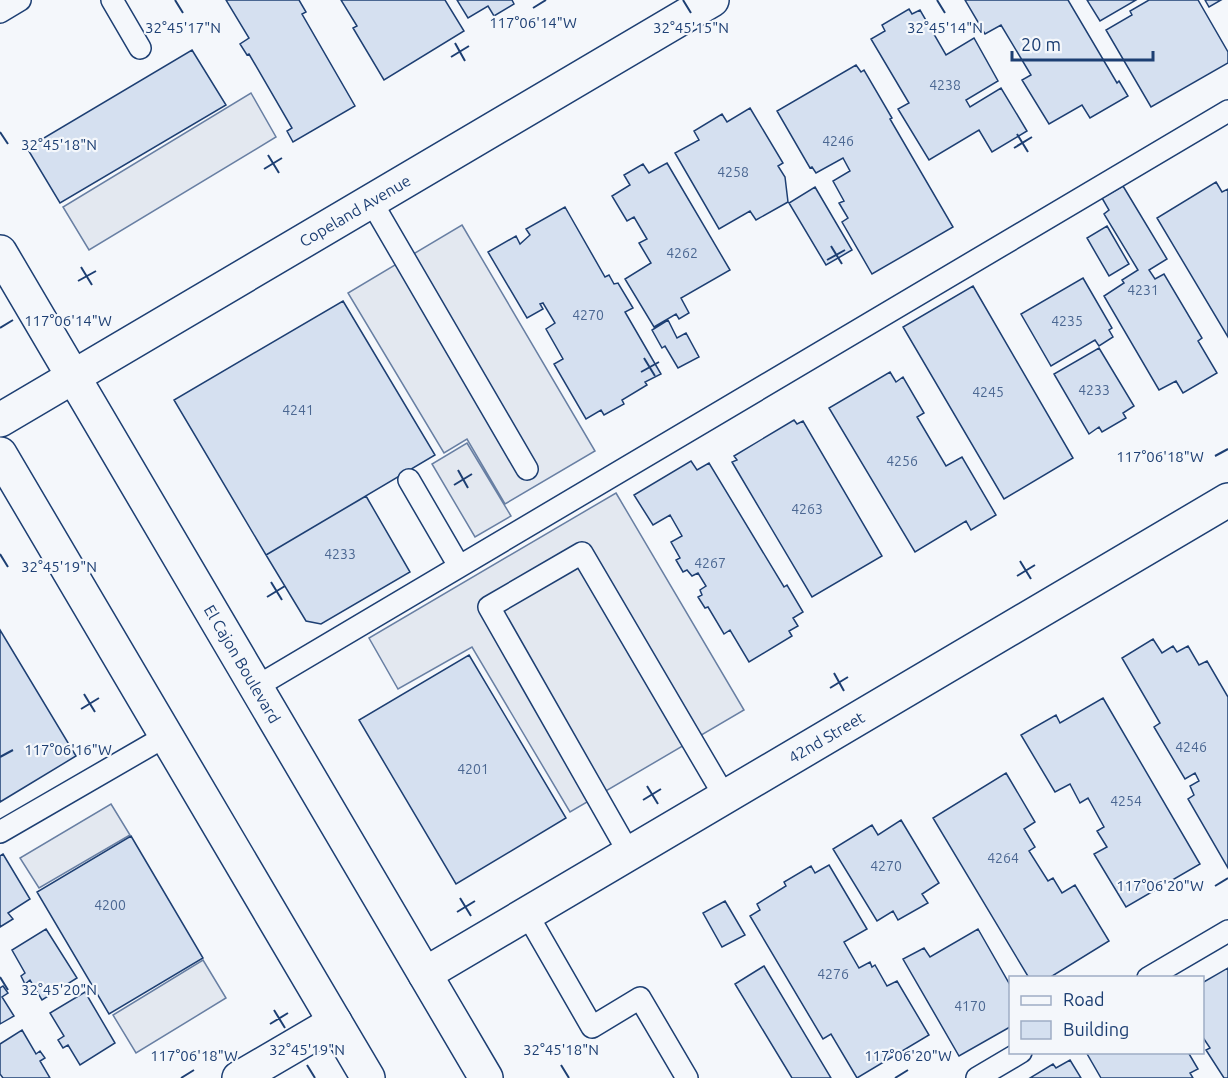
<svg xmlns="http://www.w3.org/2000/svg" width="1228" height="1078" font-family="Ubuntu,sans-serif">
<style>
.parking{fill:#e3e8f0;stroke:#687fa3;stroke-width:1.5}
.building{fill:#d5e0f0;stroke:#1d3f73;stroke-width:1.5}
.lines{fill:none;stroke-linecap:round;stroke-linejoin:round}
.service-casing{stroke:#1d3f73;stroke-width:24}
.minor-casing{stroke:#1d3f73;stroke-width:36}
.primary-casing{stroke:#1d3f73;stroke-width:36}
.service{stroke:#f4f7fb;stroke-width:21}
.minor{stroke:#f4f7fb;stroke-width:33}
.primary{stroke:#f4f7fb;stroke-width:33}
.ticks{fill:none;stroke:#1d3f73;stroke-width:2}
.labels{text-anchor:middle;stroke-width:4.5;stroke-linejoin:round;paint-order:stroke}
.number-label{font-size:14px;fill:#4b6792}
.street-label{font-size:16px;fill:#1d3f73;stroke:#f4f7fb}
.ticks-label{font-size:15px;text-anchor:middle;fill:#1d3f73;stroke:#f4f7fb;stroke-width:4.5;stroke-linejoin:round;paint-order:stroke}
</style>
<rect width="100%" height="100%" fill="#f4f7fb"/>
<path class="parking" d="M251,93L276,137L89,250L63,207Z
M462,225L595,451L505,504L467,439L444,453L348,293Z
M467,443L511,516L475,537L432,464Z
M616,493L744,710L570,812L472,647L398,689L369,638Z
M111,804L130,835L39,888L20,858Z
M203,960L226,998L136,1053L113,1015Z"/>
<path class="building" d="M226,0H299L306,12L302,14L355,106L293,142L287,131L292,128L249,54L247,55L240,44L249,38Z
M341,0H445L464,31L384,80L353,28L357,26Z
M457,0H512L514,4L494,16L488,6L468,18Z
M965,0H1068L1117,83L1119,81L1128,96L1090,118L1082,105L1049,124L1022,80L1031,75L1001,25L985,34Z
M1087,0H1136L1100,21Z
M1149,0H1198L1228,52V63L1151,107L1106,30L1132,15L1130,11Z
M1205,0H1221L1209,7Z
M909,9L912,14L920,10L946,55L974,38L998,81L966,100L970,107L1001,88L1027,131L992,152L979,130L929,160L898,109L909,103L871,39L885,31L882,25Z
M192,50L226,105L60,203L27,148Z
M856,65L861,72L864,70L892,118L890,119L953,227L872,274L842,222L848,218L839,203L844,201L833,181L850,171L843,158L816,173L812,167L810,168L777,111Z
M750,108L783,163L778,166L785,177L788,202L756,220L750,211L719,229L675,153L699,140L694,131L722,114L727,122Z
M667,163L730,270L681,298L689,313L679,319L676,314L654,327L625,279L651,263L639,243L647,239L634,217L627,221L612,196L630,185L624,175L643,164L649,173Z
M1216,182L1222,192L1228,189V337L1157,218Z
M1123,186L1167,259L1149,270L1155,279L1164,274L1202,338L1198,341L1217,373L1183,393L1176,381L1159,390L1104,296L1124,283L1122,280L1138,270L1104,214L1109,210L1102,198Z
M815,187L852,250L826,265L789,203Z
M565,207L605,277L609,275L614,284L618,283L633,308L625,312L661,374L645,382L647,385L622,400L624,404L604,415L601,410L586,419L554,364L563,359L546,329L555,323L543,303L540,304L543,309L527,318L488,252L516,236L520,244L530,235L526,229Z
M1107,226L1129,264L1109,276L1087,238Z
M1083,278L1112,328L1109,330L1113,337L1099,346L1095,340L1051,366L1021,314Z
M973,286L1073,458L1004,499L903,327Z
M343,301L435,455L266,555L174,400Z
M668,320L677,338L686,333L699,357L678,368L665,346L662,348L652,330Z
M1099,348L1134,406L1123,413L1126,418L1102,432L1099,427L1089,434L1054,374Z
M890,372L896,382L903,377L924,413L917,417L946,466L962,457L996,515L971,530L966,521L915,552L829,408Z
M794,420L797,424L803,421L882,556L812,597L732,462L737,460L734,456Z
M691,461L697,470L709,463L784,587L787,585L803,612L793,618L798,626L789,631L792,636L749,662L730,630L724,634L708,607L705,608L698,597L702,595L700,590L706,586L698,573L692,576L687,570L683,572L676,560L680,558L671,542L682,536L670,515L653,525L634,495Z
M366,496L410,572L321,624L306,621L266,555Z
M0,630L76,756L0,802Z
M1153,639L1162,653L1173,646L1177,652L1188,646L1199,665L1207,661L1228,697V868L1188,799L1194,795L1190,786L1199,781L1195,773L1185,779L1154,727L1160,723L1122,658Z
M469,655L566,818L456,884L359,720Z
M1103,698L1200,864L1126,907L1094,854L1107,847L1097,831L1104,827L1088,798L1080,803L1070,784L1055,792L1021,735L1056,715L1060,723Z
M1006,773L1035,822L1024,829L1035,847L1029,851L1048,881L1053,878L1062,893L1075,885L1109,941L1049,978H1029L933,818Z
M901,820L939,883L922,894L928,903L898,920L893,911L877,921L833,849L872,825L878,835Z
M131,836L203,958L109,1014L37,892Z
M3,854L30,899L8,913L13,919L0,927V856Z
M829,865L867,929L844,942L859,968L870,962L872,967L875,965L887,986L897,981L929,1035L857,1078L831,1034L823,1039L750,916L760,910L757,904L786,886L784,882L811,866L815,873Z
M725,901L745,935L722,947L703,913Z
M46,929L77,978L42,1000L30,980L25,984L21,976L25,973L12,950Z
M978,929L1010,985V1027L959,1056L903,959L924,948L930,957Z
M764,966L831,1078H792L735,984Z
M1228,968V1078H1224L1206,1050L1210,1048L1202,1036V983Z
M3,986L8,993L2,997L14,1016L0,1024V988Z
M85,992L115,1043L80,1065L68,1045L63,1048L58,1040L64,1036L50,1013Z
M22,1030L36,1054L40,1051L45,1058L40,1061L50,1078H3L0,1074V1044Z
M1086,1052H1188L1198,1069L1190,1073L1193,1078H1101Z
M1070,1060L1081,1078H1030L1053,1064L1056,1068Z"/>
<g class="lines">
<defs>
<path id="service" d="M112,0L140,48
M0,12L20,0
M371,201L527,469
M409,480L459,566
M256,687L1228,111
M0,832L166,736
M629,853L489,607L582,553L725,797
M527,914L592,1027L640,998L687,1078
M1148,978L1228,931
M977,1078L1021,1052"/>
<g id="minor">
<path id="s1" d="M0,420L712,0"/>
<path id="s2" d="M425,974L1228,500"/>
<path d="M239,1078L335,1022"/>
</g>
<g id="primary">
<path id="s3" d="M0,252L486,1078"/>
<path d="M0,454L368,1078"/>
</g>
</defs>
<use href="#service" class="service-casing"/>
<use href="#minor" class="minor-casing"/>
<use href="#primary" class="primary-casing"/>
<use href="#service" class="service"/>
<use href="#minor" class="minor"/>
<use href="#primary" class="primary"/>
</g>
<path class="ticks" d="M175,0L183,13M683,0L691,13M937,0L945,13M533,8L546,0M455,43L465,61M451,57L469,46M0,132L8,144M1017,134L1028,152M1014,148L1032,137M268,155L279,173M264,169L282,158M831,246L842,264M827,260L845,250M81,267L92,285M78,281L96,271M0,328L13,320M644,358L655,376M641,372L659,362M1215,456L1228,449M458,470L468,488M454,485L472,474M0,554L8,567M1020,561L1031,579M1017,576L1035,565M271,582L282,600M267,597L285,586M834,673L844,691M830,688L848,677M84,694L95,712M81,709L99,698M0,757L13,750M647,786L658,804M643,800L661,789M1215,886L1228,878M460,898L471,916M457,912L475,901M0,977L8,990M274,1010L285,1028M270,1024L288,1013M307,1065L315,1078M561,1065L569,1078M181,1078L194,1070M895,1078L908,1070"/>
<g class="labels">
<g class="number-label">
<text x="945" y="90">4238</text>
<text x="838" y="146">4246</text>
<text x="733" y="177">4258</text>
<text x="682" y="258">4262</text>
<text x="1143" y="295">4231</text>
<text x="588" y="320">4270</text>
<text x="1067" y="326">4235</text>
<text x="1094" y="395">4233</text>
<text x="988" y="397">4245</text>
<text x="298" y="415">4241</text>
<text x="902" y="466">4256</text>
<text x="807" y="514">4263</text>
<text x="340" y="559">4233</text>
<text x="710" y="568">4267</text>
<text x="1191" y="752">4246</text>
<text x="473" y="774">4201</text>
<text x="1126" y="806">4254</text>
<text x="1003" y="863">4264</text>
<text x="886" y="871">4270</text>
<text x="110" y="910">4200</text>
<text x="833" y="979">4276</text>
<text x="970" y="1011">4170</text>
</g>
<g class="street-label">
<text dy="6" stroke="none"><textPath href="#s1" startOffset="412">Copeland Avenue</textPath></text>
<text dy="6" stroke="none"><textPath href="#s3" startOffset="478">El Cajon Boulevard</textPath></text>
<text dy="6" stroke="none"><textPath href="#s2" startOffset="466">42nd Street</textPath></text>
</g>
</g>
<g class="ticks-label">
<text x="533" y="28">117°06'14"W</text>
<text x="945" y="33">32°45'14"N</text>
<text x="183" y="33">32°45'17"N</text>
<text x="691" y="33">32°45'15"N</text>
<text x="59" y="150">32°45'18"N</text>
<text x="68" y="326">117°06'14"W</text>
<text x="1160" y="462">117°06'18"W</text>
<text x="59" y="572">32°45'19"N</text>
<text x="68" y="755">117°06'16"W</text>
<text x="1160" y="891">117°06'20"W</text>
<text x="59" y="995">32°45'20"N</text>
<text x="307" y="1055">32°45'19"N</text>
<text x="561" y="1055">32°45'18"N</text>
<text x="194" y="1061">117°06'18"W</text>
<text x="908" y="1061">117°06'20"W</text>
</g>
<rect x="1009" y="976" width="195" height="78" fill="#f4f7fb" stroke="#9eadc5" stroke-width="1.5"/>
<rect x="1021" y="996" width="30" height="9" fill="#f4f7fb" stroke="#9eadc5" stroke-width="1.5"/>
<text x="1063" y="1006" font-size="18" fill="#1d3f73">Road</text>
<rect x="1021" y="1021" width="30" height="18" fill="#d5e0f0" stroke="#9eadc5" stroke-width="1.5"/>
<text x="1063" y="1036" font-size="18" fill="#1d3f73">Building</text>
<path d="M1012 51v9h141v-9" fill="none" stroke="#1d3f73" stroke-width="3"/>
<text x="1021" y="51" font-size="18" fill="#1d3f73" stroke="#f4f7fb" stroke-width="4.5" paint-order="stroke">20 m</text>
</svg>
